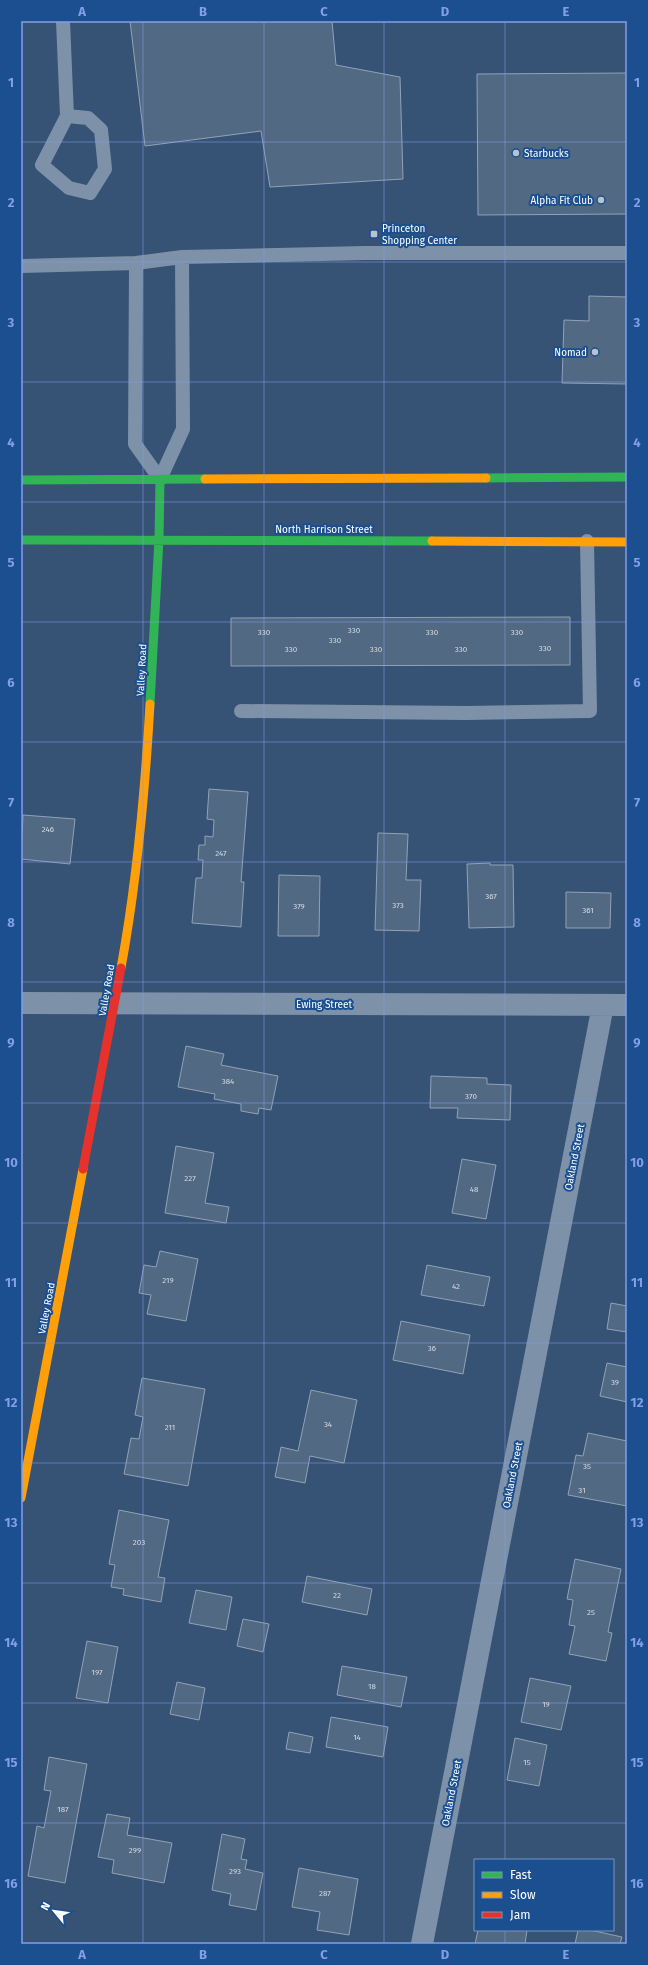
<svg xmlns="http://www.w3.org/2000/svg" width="648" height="1965" font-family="'Fira Sans',sans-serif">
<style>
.building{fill:#526984;stroke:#92a2b6}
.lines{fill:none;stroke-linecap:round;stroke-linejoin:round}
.lane{stroke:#7d92a8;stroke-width:14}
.street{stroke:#7d92a8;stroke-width:22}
.fast{stroke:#30b455;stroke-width:9}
.slow{stroke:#ff9f0a;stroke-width:9}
.jam{stroke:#e5322d;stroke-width:9}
.grid{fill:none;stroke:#839eea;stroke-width:1;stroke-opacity:0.55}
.poi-dot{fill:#b9c2ce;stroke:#1b4f8f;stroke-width:1.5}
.labels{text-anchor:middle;stroke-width:4;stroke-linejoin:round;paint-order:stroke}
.number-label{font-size:8px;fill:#d4dae0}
.poi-label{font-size:10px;fill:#fff;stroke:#1b4f8f;text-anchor:start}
.street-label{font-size:10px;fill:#fff;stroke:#1b4f8f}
.neatline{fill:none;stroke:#839eea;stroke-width:1.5}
.grid-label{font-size:13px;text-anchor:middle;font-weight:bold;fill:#839eea}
</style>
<rect width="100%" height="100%" fill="#365274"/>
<path class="building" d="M130,21H332L336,65L400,77L403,179L270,187L261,131L145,146Z
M627,73V214L478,215L477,74Z
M589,296L627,297V384L562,383L564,320L589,321Z
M570,617V665L231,666V618Z
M209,789L248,792L241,882H244L241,927L192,923L196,878H202L203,860H198L199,845H205V836L213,837L214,820L207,819Z
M23,815L75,819L70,864L21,859Z
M378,833L408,834L406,880H421L419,931L375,930Z
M490,863V865H513L514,927L469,928L467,864Z
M279,875L320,876L319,936H278Z
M566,892L611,893L610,928H566Z
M186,1046L224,1054L221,1065L278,1076L271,1110L259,1108L258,1114L241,1111V1104L214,1099L215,1094L178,1087Z
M431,1076L487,1078V1084L511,1085L510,1120L457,1118L458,1108H430Z
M176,1146L214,1153L205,1203L229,1207L226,1223L165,1213Z
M462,1159L496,1165L486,1219L452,1213Z
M160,1251L198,1259L186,1321L147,1314L151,1295L139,1293L144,1265L156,1267Z
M427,1265L490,1277L484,1306L421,1295Z
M611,1303L627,1306V1332L607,1329Z
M401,1321L470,1335L463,1374L393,1360Z
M607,1363L627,1367V1402L600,1396Z
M142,1378L205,1389L188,1486L124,1474L131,1438L139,1439L143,1417L135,1415Z
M311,1390L357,1400L344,1463L310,1456L305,1483L275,1477L281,1447L298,1451Z
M588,1433L627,1441V1506L568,1495L576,1455L583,1456Z
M119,1510L169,1520L158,1577L165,1578L161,1602L123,1595L124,1589L111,1587L115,1565L109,1564Z
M575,1559L621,1569L608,1632L612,1633L606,1661L569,1654L575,1626L569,1625L573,1600L567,1599Z
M307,1576L372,1589L367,1615L302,1602Z
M196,1590L232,1597L226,1630L189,1623Z
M243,1619L269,1624L263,1652L237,1646Z
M87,1641L118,1647L108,1703L76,1698Z
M342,1666L407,1677L401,1707L337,1695Z
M530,1678L571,1686L561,1730L521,1722Z
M177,1682L205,1688L199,1720L170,1714Z
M331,1717L388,1727L383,1757L326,1747Z
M289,1732L313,1737L310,1753L286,1749Z
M515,1738L547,1745L539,1786L507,1780Z
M49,1757L87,1764L65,1883L28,1876L37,1826L44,1828L51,1791L44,1790Z
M107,1814L130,1818L127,1835L172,1843L164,1883L112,1873L114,1860L98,1857Z
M222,1834L245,1839L241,1859L247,1860L245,1869L263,1873L256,1910L229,1905L231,1894L212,1890Z
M299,1868L358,1879L349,1935L317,1930L320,1912L292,1907Z
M478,1930H527L525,1944H475Z
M578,1930H590L622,1937L620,1944H575Z"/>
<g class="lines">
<path class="lane" d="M63,21L67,116L42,165L69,188L90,193L105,169L101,130L88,118L67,116
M136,263L135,444L160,479L183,429L182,257
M21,266L136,263L182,257L365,253H627
M241,711L466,713L590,711L587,541"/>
<path class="street" d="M21,1003L627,1005
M422,1944L603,1005"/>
<path class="fast" d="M486,478L627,477
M21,480L205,479
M21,540L432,541
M150,704L159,539L160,479"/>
<path class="slow" d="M205,479L486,478
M432,541L627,542
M121,968C137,881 145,792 150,704
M21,1498L83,1169"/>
<path class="jam" d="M83,1169L121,968"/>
</g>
<path class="grid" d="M143,21V1944M264,21V1944M384,21V1944M505,21V1860M21,142H627M21,262H627M21,382H627M21,502H627M21,622H627M21,742H627M21,862H627M21,982H627M21,1103H627M21,1223H627M21,1343H627M21,1463H627M21,1583H627M21,1703H627M21,1823H627M505,1930V1944"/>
<g class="poi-dot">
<circle cx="516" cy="153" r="4"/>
<circle cx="601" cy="200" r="4"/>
<rect x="370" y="230" width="8" height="8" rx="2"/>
<circle cx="595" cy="352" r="4"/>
</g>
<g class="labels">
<g class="number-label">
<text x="354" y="633">330</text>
<text x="264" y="635">330</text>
<text x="432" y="635">330</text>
<text x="517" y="635">330</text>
<text x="335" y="643">330</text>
<text x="545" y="651">330</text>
<text x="291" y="652">330</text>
<text x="376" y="652">330</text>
<text x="461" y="652">330</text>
<text x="48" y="832">246</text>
<text x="221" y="856">247</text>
<text x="491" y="899">367</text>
<text x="398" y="908">373</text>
<text x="299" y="909">379</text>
<text x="588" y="913">361</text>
<text x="228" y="1084">384</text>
<text x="471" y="1099">370</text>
<text x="190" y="1181">227</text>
<text x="474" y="1192">48</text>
<text x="168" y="1283">219</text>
<text x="456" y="1289">42</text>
<text x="432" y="1351">36</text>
<text x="615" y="1385">39</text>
<text x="328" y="1427">34</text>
<text x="170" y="1430">211</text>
<text x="587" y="1469">35</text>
<text x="582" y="1493">31</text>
<text x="139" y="1545">203</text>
<text x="337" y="1598">22</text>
<text x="591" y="1615">25</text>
<text x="97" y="1675">197</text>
<text x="372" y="1689">18</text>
<text x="546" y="1707">19</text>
<text x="357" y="1740">14</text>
<text x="527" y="1765">15</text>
<text x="63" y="1812">187</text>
<text x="135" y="1853">299</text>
<text x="235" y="1874">293</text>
<text x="325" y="1896">287</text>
</g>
<g class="poi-label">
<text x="524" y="157">Starbucks</text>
<text x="593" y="204" text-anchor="end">Alpha Fit Club</text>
<text x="382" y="232">Princeton<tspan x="382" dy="12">Shopping Center</tspan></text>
<text x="587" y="356" text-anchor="end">Nomad</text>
</g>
<g class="street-label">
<text x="324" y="533">North Harrison Street</text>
<text transform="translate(141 670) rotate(-87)" y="4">Valley Road</text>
<text transform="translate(106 990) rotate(-80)" y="4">Valley Road</text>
<text x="324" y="1008">Ewing Street</text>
<text transform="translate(574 1157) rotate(-79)" y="4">Oakland Street</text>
<text transform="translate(46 1308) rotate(-79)" y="4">Valley Road</text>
<text transform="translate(512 1475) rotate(-79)" y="4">Oakland Street</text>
<text transform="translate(451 1793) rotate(-79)" y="4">Oakland Street</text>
</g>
</g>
<rect width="648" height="1965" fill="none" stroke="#1b4f8f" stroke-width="44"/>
<rect x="474" y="1859" width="140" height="72" fill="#1b4f8f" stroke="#7695bc"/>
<rect x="482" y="1872" width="20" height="6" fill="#30b455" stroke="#7695bc"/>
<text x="510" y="1879" font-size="12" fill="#ffffff">Fast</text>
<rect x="482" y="1892" width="20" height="6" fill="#ff9f0a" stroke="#7695bc"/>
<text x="510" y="1899" font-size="12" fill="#ffffff">Slow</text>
<rect x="482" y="1912" width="20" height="6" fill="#e5322d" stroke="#7695bc"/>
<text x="510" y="1919" font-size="12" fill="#ffffff">Jam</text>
<g transform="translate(54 1911) rotate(299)" stroke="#1b4f8f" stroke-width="3" paint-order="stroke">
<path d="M0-3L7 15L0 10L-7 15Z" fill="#ffffff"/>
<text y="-6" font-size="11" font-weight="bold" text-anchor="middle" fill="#ffffff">N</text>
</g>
<rect x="22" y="22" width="604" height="1921" class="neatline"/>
<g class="grid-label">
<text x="82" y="16">A</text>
<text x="203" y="16">B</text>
<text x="324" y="16">C</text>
<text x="445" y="16">D</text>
<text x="566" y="16">E</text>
<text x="11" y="87">1</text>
<text x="637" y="87">1</text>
<text x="11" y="207">2</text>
<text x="637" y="207">2</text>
<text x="11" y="327">3</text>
<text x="637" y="327">3</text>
<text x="11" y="447">4</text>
<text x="637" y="447">4</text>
<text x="11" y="567">5</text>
<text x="637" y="567">5</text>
<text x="11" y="687">6</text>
<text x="637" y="687">6</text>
<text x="11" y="807">7</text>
<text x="637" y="807">7</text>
<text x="11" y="927">8</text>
<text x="637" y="927">8</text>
<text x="11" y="1047">9</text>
<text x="637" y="1047">9</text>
<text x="11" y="1167">10</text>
<text x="637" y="1167">10</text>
<text x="11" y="1287">11</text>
<text x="637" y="1287">11</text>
<text x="11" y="1407">12</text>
<text x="637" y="1407">12</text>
<text x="11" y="1527">13</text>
<text x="637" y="1527">13</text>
<text x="11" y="1647">14</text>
<text x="637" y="1647">14</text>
<text x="11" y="1767">15</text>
<text x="637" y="1767">15</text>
<text x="11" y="1888">16</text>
<text x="637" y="1888">16</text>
<text x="82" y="1959">A</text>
<text x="203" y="1959">B</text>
<text x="324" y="1959">C</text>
<text x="445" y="1959">D</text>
<text x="566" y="1959">E</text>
</g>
</svg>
